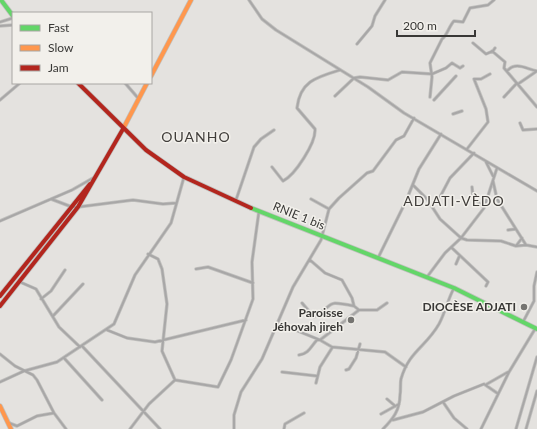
<svg xmlns="http://www.w3.org/2000/svg" width="537" height="429" font-family="Lato,sans-serif">
<style>
.lines{fill:none;stroke-linecap:round;stroke-linejoin:round}
.street-casing{stroke:#c1c0be;stroke-width:3.5}
.fast-casing{stroke:#c1c0be;stroke-width:5.5}
.slow-casing{stroke:#c1c0be;stroke-width:5.5}
.jam-casing{stroke:#c1c0be;stroke-width:5.5}
.street{stroke:#a8a7a7;stroke-width:2}
.fast{stroke:#63d668;stroke-width:4}
.slow{stroke:#ff974d;stroke-width:4}
.jam{stroke:#b3261e;stroke-width:4}
.poi-dot{fill:#757471;stroke:#f2f0eb;stroke-width:1.5}
.labels{text-anchor:middle;stroke-width:3;stroke-linejoin:round;paint-order:stroke}
.street-label{font-size:12px;fill:#393836;stroke:#f2f0eb}
.poi-label{font-size:12px;font-weight:bold;fill:#393836;stroke:#f2f0eb;text-anchor:end}
.quarter-label{font-size:14px;letter-spacing:1px;fill:#403d3a;stroke:#f2f0eb}
</style>
<rect width="100%" height="100%" fill="#e4e2df"/>
<g class="lines">
<defs>
<path id="street" d="M249,0L262,19L276,30L368,87L404,113L537,191
M0,22L13,18
M0,26L13,25
M473,43L486,54L493,51L495,48
M357,44L372,26L375,16L385,0
M492,51L505,62L504,68L537,107
M507,71C516,61 526,69 537,71
M474,79H481L490,74
M125,83L138,98
M518,84L537,71
M335,96L354,78L360,77L388,80L402,72L432,74L446,68L452,63L460,68L463,66
M430,97L432,77L430,63L442,39C447,36 449,26 454,21L463,22L470,8L488,5L494,0
M504,97L517,83
M0,100L20,83
M434,100L456,76
M453,114L462,111
M520,123L523,130L537,129
M467,149L488,122L486,109L474,79
M486,162L493,176
M272,167L283,181C295,175 316,143 315,129L297,108C300,81 317,77 340,70
M493,181L497,199L526,245
M413,185L427,199L440,219L461,238L467,240L501,241L516,246L526,245L537,247
M472,187L473,197L484,208
M440,197L450,178L474,153
M51,199L72,207H78L133,200L163,204L176,203
M311,199L329,209
M236,200L254,147L261,139L274,130
M0,221L72,190L93,178
M508,230L516,229
M516,246L522,238
M452,248L488,282L486,286
M148,254L158,259L162,269L167,304L162,351L175,380
M378,258L406,201L419,169L441,134
M310,260L325,273L342,280L352,298L354,306L359,310H377L387,303
M456,264L459,257
M196,269L208,267L253,283
M427,277L445,253L461,238L484,208L497,168
M20,282L36,289L59,327L80,347
M41,299L51,291L65,270
M302,303L314,317C336,304 324,300 354,306
M53,316L83,284
M523,322L534,301V286L537,272
M278,323L320,340L332,347L385,352L406,367
M107,330L127,338L155,342L246,320
M82,346L160,429
M0,354L15,366L33,375L37,380L54,413L66,429
M299,355C309,354 311,346 317,340H320L359,310
M64,358L102,400
M346,370L349,369L356,358L360,344
M282,372L317,376
M0,382L24,371L57,362L114,324L135,275L171,223L184,177
M316,383L320,367L332,348
M487,384L508,372
M387,399L394,405
M443,402L454,418L467,429
M381,414L399,404
M393,420L423,412L454,396L484,384L497,393
M9,423L17,426L37,416L54,413
M130,429L149,404L175,380L218,387L231,360L253,299L252,262L259,211
M234,429V415L241,392L262,359L293,287L321,240L329,209L339,198L367,173L373,171L396,140L404,136L414,118
M284,429L285,424L304,413
M383,429C393,419 400,410 400,395C401,390 400,384 401,379C409,351 426,347 439,324C445,313 448,299 454,288
M481,429L509,372L535,329
M516,429L537,357
M526,429L537,391"/>
<path id="fast" d="M1,0L13,16
M251,208L454,288L537,329"/>
<path id="slow" d="M151,76L191,0
M123,129L147,83
M0,406L11,429"/>
<path id="jam" d="M78,83L146,150L184,177L251,208
M0,296L90,184
M0,306L78,207L123,129"/>
</defs>
<use href="#street" class="street-casing"/>
<use href="#fast" class="fast-casing"/>
<use href="#slow" class="slow-casing"/>
<use href="#jam" class="jam-casing"/>
<use href="#street" class="street"/>
<use href="#fast" class="fast"/>
<use href="#slow" class="slow"/>
<use href="#jam" class="jam"/>
</g>
<g class="poi-dot">
<circle cx="524" cy="307" r="4"/>
<circle cx="351" cy="320" r="4"/>
</g>
<g class="labels">
<g class="street-label">
<text transform="translate(299 216) rotate(22)" y="4">RNIE 1 bis</text>
</g>
<g class="poi-label">
<text x="516" y="311">DIOCÈSE ADJATI</text>
<text x="343" y="317">Paroisse<tspan x="343" dy="14">Jéhovah jireh</tspan></text>
</g>
<g class="quarter-label">
<text x="196" y="142">OUANHO</text>
<text x="454" y="206">ADJATI-VÈDO</text>
</g>
</g>
<rect x="12" y="12" width="140" height="72" fill="#f2f0eb" stroke="#a8a6a3"/>
<rect x="20" y="25" width="20" height="6" fill="#63d668" stroke="#a8a6a3"/>
<text x="48" y="32" font-size="12" fill="#393836">Fast</text>
<rect x="20" y="45" width="20" height="6" fill="#ff974d" stroke="#a8a6a3"/>
<text x="48" y="52" font-size="12" fill="#393836">Slow</text>
<rect x="20" y="65" width="20" height="6" fill="#b3261e" stroke="#a8a6a3"/>
<text x="48" y="72" font-size="12" fill="#393836">Jam</text>
<path d="M397 30v6h78v-6" fill="none" stroke="#393836" stroke-width="2"/>
<text x="403" y="30" font-size="12" fill="#393836" stroke="#f2f0eb" stroke-width="3" paint-order="stroke">200 m</text>
</svg>
